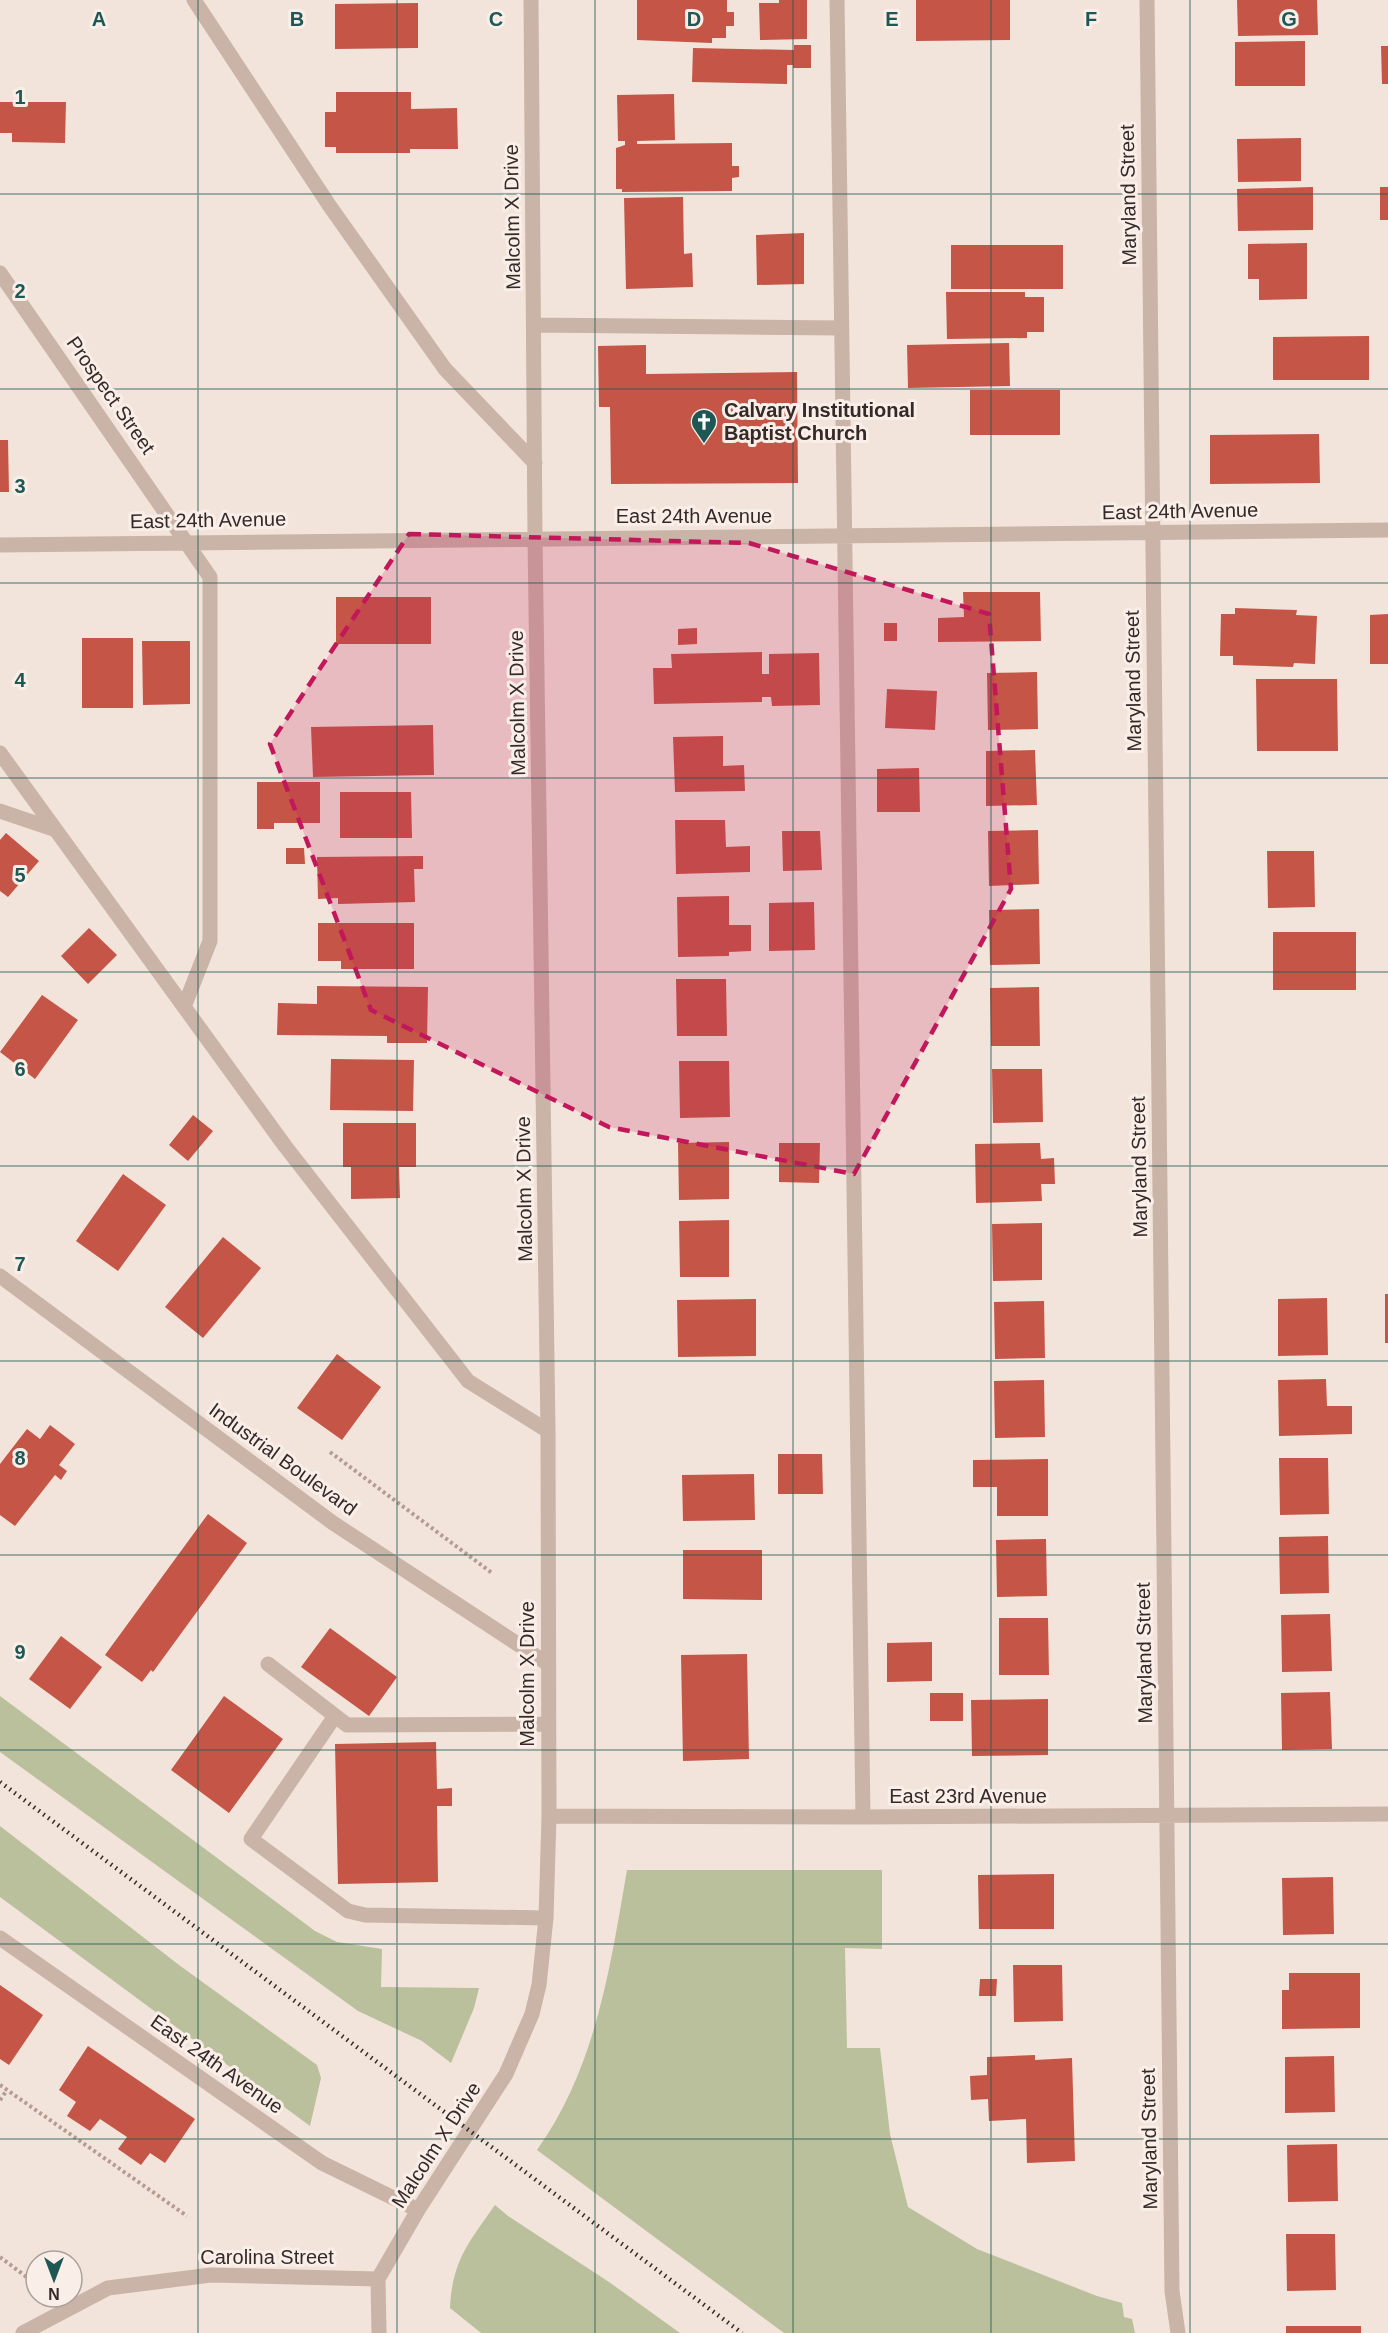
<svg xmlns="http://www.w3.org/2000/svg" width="1388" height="2333" font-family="Helvetica,sans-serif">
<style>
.green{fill:#b9c09b}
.building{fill:#c55546}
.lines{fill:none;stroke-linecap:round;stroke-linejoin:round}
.path{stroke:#b59c91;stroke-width:4;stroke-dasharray:3 3;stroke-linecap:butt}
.minor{stroke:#cab3a7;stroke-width:15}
.rail{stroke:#362a28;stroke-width:4.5;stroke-dasharray:1.5 4.5;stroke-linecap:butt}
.marked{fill:#c2185b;fill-opacity:0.2;stroke:#c2185b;stroke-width:4.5;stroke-dasharray:12 8;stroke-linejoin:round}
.grid{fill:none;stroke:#1e5754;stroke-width:1.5;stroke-opacity:0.55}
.labels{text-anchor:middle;stroke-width:6;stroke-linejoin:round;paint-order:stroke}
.street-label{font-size:20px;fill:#362a28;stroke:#f9efe8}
.poi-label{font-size:20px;font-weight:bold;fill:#362a28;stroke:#f9efe8;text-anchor:start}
.grid-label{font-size:20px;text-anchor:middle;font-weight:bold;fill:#1e5754;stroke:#f9efe8;stroke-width:6;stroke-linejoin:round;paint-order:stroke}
</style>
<rect width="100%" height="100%" fill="#f2e4db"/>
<path class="green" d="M0,1696L315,1931L337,1942L382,1949L381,1987L479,1988L474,2008L451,2063L422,2041L358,2011L0,1752Z
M0,1826L179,1965L317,2065L321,2078L310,2126L0,1897Z
M627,1870H882V1949L845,1948L847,2048H880L890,2134L908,2207L977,2249L1097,2296L1122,2303L1124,2317L1132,2319L1135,2333H784L537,2150C596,2067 610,1968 627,1870Z
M495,2205L508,2216L609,2282L680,2333H481L450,2308C452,2261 469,2242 495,2205Z"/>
<path class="building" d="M637,0H727V12H734V26H726V38H712V43L637,40Z
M779,0H807V39L760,40L759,3H779Z
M916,0H1010V40L916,41Z
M1237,0H1317L1318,35L1238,36Z
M418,3V48L335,49V4Z
M1305,41V86H1235V42Z
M794,45H811V68H793V65H787V84L692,82L693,48L794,50Z
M1381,46H1388V84H1382Z
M336,92H411V109L457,108L458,149H410V153H336V147H325V112H336Z
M674,94L675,140L637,141V144L732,143V166H739V177L732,178V191L622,192V189H616V148L625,145V141H618L617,95Z
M0,102H66L65,143L12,142V133H0Z
M1301,138V181L1238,182L1237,139Z
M1313,187V230L1238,231L1237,189Z
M1380,187H1388V220H1380Z
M683,197L684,254L692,253L693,287L626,289L624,198Z
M804,233V284L757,285L756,235Z
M1307,243V299L1259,300V279H1248V244Z
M951,245H1063V289H951Z
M946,292H1025V297H1044V332H1027V338L947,339Z
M1369,336V380H1273V337Z
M1009,343L1010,386L908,388L907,345Z
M646,345V374L797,372L798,483L611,484L610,407H599L598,346Z
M970,390H1060V435H970Z
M1319,434L1320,483L1210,484V435Z
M0,440H8L9,492H0Z
M963,592H1040L1041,641L938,642V618L964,617Z
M336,597H431V644H336Z
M1235,608L1297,610L1296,615L1317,616L1315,664L1294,663L1293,667L1233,665V656H1220L1221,614H1235Z
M1388,614V664H1370V615Z
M884,623H897V641H884Z
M697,628V644L678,645V629Z
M82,638H133V708H82Z
M142,641H190V704L143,705Z
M762,652V674H769V654L819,653L820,705L772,706L771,697H762V702L654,704L653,668H672L671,654Z
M1037,672L1038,729L988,730L987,673Z
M1256,679H1337L1338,751H1257Z
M887,689L937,691L935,730L885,728Z
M433,725L434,775L313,777L311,727Z
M723,736V766L744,765L745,791L675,792L673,737Z
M1035,750L1037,805L986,806V751Z
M919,768L920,812H877V769Z
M257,782H320V823H274V829H257Z
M340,792H411L412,838H340Z
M675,820H725L726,847L750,846V872L676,874Z
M1038,830L1039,884L989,886L988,831Z
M782,831H820L822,870L783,871Z
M6,833L39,861L8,897L0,891V840Z
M286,848H304L305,864H286Z
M1267,851H1314L1315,907L1268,908Z
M423,856V869H414L415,902L338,904V898L318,899L317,857Z
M729,896V925H751V951L729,952V956L678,957L677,897Z
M814,902L815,950L769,951V903Z
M1039,909L1040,964L990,965L989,910Z
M318,923H414V969H341V961H318Z
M89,928L117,955L88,984L61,956Z
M1273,932H1356V990H1273Z
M676,979H726L727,1036H677Z
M317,986L428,987L427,1043H387V1036L277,1035L278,1003L317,1004Z
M1039,987L1040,1046H991L990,988Z
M42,995L78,1020L35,1079L0,1052Z
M331,1059L414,1060L413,1111L330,1110Z
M679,1061H729L730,1117L680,1118Z
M992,1069H1042L1043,1122L993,1123Z
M193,1115L213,1131L188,1161L169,1145Z
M343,1123H416V1167H399L400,1198L351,1199V1167H343Z
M729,1142V1199L679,1200L678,1143Z
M779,1143H820L819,1183L779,1182Z
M1040,1143L1041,1159L1054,1158L1055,1184H1041L1042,1201L976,1203L975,1144Z
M123,1174L166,1205L118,1271L76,1241Z
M729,1220V1277H680L679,1221Z
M1042,1223V1280L993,1281L992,1224Z
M223,1237L261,1268L203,1338L165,1307Z
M1385,1294H1388V1343H1385Z
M1327,1298L1328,1355L1278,1356V1299Z
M756,1299V1356L678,1357L677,1300Z
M1044,1301L1045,1358L995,1359L994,1302Z
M337,1354L381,1387L342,1440L297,1408Z
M1326,1379L1327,1406H1352V1434L1279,1436L1278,1380Z
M1044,1380L1045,1437L995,1438L994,1381Z
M50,1425L75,1444L59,1465L67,1471L61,1480L55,1475L15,1526L0,1515V1464L27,1429L40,1439Z
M778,1454H822L823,1494H778Z
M1279,1458H1328L1329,1514L1280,1515Z
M1048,1459V1516H997V1487H973V1460Z
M754,1474L755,1520L683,1521L682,1475Z
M208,1514L247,1543L153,1672L151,1670L142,1682L105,1655Z
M1328,1536L1329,1593L1280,1594L1279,1537Z
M1046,1539L1047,1596L997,1597L996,1540Z
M683,1550H762V1600L683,1599Z
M1330,1614L1332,1671L1282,1672L1281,1615Z
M999,1618H1048L1049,1675H999Z
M330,1628L397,1677L369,1716L301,1667Z
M61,1636L102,1667L70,1709L29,1679Z
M932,1642V1681L887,1682V1643Z
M747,1654L749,1759L683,1761L681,1655Z
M1330,1692L1332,1749L1282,1750L1281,1693Z
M930,1693H963V1721H930Z
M224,1696L283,1739L229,1813L171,1770Z
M1048,1699V1755L972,1756L971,1700Z
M436,1742L437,1789L452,1788V1806H437L438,1882L338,1884L335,1744Z
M1054,1874V1929H979L978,1875Z
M1333,1877L1334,1934L1283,1935L1282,1878Z
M1013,1965H1062L1063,2021L1014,2022Z
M1289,1973H1360V2028L1282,2029V1990H1289Z
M980,1979H997L996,1996H979Z
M0,1985L43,2015L9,2065L0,2059Z
M88,2046L195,2119L165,2163L150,2153L141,2165L118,2149L127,2137L100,2119L90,2131L67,2116L76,2102L59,2090Z
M1035,2055V2060L1072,2058L1075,2161L1027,2163L1026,2119L989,2121L988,2099L971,2100L970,2076L987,2075V2057Z
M1334,2056L1335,2112L1285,2113V2057Z
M1337,2144L1338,2201L1288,2202L1287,2145Z
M1286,2234H1335L1336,2290L1287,2291Z
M1286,2326H1361V2333H1286Z"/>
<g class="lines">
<path class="path" d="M330,1452L492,1573
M0,2085L187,2216
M0,2100L7,2090
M0,2257L36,2284"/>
<path class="minor" d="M194,0L329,205L445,369L535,463
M837,0L863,1817
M1147,0L1172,2291L1178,2333
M0,273L210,577V941L184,1007
M534,325L840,328
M0,545L1388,530
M0,753L285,1146L468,1381L548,1431
M0,811L56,830
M0,1276L333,1523L548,1664
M268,1664L347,1725L549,1724
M335,1716L251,1839L348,1911L365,1915L546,1918
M549,1816L863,1817L1388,1814
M0,1938L322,2163L418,2210
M23,2333L108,2288L211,2275L378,2279
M379,2333L378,2279L418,2210L506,2074L532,2014L539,1985L546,1918L549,1816L548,1431L535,538L531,0"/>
<path class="rail" d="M0,1782L742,2333"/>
</g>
<path class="marked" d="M409,534L749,543L989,614L1011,889L854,1174L609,1127L371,1010L270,744Z"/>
<path class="grid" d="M198,0V2333M397,0V2333M595,0V2333M793,0V2333M991,0V2333M1190,0V2333M0,194H1388M0,389H1388M0,583H1388M0,778H1388M0,972H1388M0,1166H1388M0,1361H1388M0,1555H1388M0,1750H1388M0,1944H1388M0,2139H1388"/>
<defs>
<symbol id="church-pin" viewBox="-11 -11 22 30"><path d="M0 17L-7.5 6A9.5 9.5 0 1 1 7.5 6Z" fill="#1e5754" stroke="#f9efe8"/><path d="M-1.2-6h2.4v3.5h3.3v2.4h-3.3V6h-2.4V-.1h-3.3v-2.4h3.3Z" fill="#fff"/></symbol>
</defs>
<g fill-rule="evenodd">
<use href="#church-pin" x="689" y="407" width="30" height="40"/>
</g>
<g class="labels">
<g class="street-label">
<text transform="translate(1128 195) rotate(-91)" y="7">Maryland Street</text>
<text transform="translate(512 217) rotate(-91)" y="7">Malcolm X Drive</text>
<text transform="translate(111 395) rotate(55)" y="7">Prospect Street</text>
<text transform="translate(1180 511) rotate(-1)" y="7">East 24th Avenue</text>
<text x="694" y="523">East 24th Avenue</text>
<text transform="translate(208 520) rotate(-1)" y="7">East 24th Avenue</text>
<text transform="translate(1133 681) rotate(-91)" y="7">Maryland Street</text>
<text transform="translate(517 703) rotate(-91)" y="7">Malcolm X Drive</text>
<text transform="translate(1139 1167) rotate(-91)" y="7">Maryland Street</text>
<text transform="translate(524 1189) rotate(-91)" y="7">Malcolm X Drive</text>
<text transform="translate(283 1459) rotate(36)" y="7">Industrial Boulevard</text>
<text transform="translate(1144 1653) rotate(-91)" y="7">Maryland Street</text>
<text transform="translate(527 1674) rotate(-90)" y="7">Malcolm X Drive</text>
<text x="968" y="1803">East 23rd Avenue</text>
<text transform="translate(217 2064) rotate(35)" y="7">East 24th Avenue</text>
<text transform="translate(1149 2139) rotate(-91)" y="7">Maryland Street</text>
<text transform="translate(436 2145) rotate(-57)" y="7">Malcolm X Drive</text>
<text x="267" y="2264">Carolina Street</text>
</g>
<g class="poi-label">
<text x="724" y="417">Calvary Institutional<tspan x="724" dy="23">Baptist Church</tspan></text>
</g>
</g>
<g class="grid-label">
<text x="99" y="26">A</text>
<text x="297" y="26">B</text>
<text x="496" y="26">C</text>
<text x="694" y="26">D</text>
<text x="892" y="26">E</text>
<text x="1091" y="26">F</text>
<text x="1289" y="26">G</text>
<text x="20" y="104">1</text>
<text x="20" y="298">2</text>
<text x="20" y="493">3</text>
<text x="20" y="687">4</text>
<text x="20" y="882">5</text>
<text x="20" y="1076">6</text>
<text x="20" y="1271">7</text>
<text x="20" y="1465">8</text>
<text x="20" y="1659">9</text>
</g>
<g transform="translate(54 2279) rotate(180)"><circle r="28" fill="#f9efe8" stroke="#aba09b" stroke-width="1.5"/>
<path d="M0-4.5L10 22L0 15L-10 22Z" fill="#1e5754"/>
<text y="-9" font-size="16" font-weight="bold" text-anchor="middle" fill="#362a28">N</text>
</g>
</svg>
